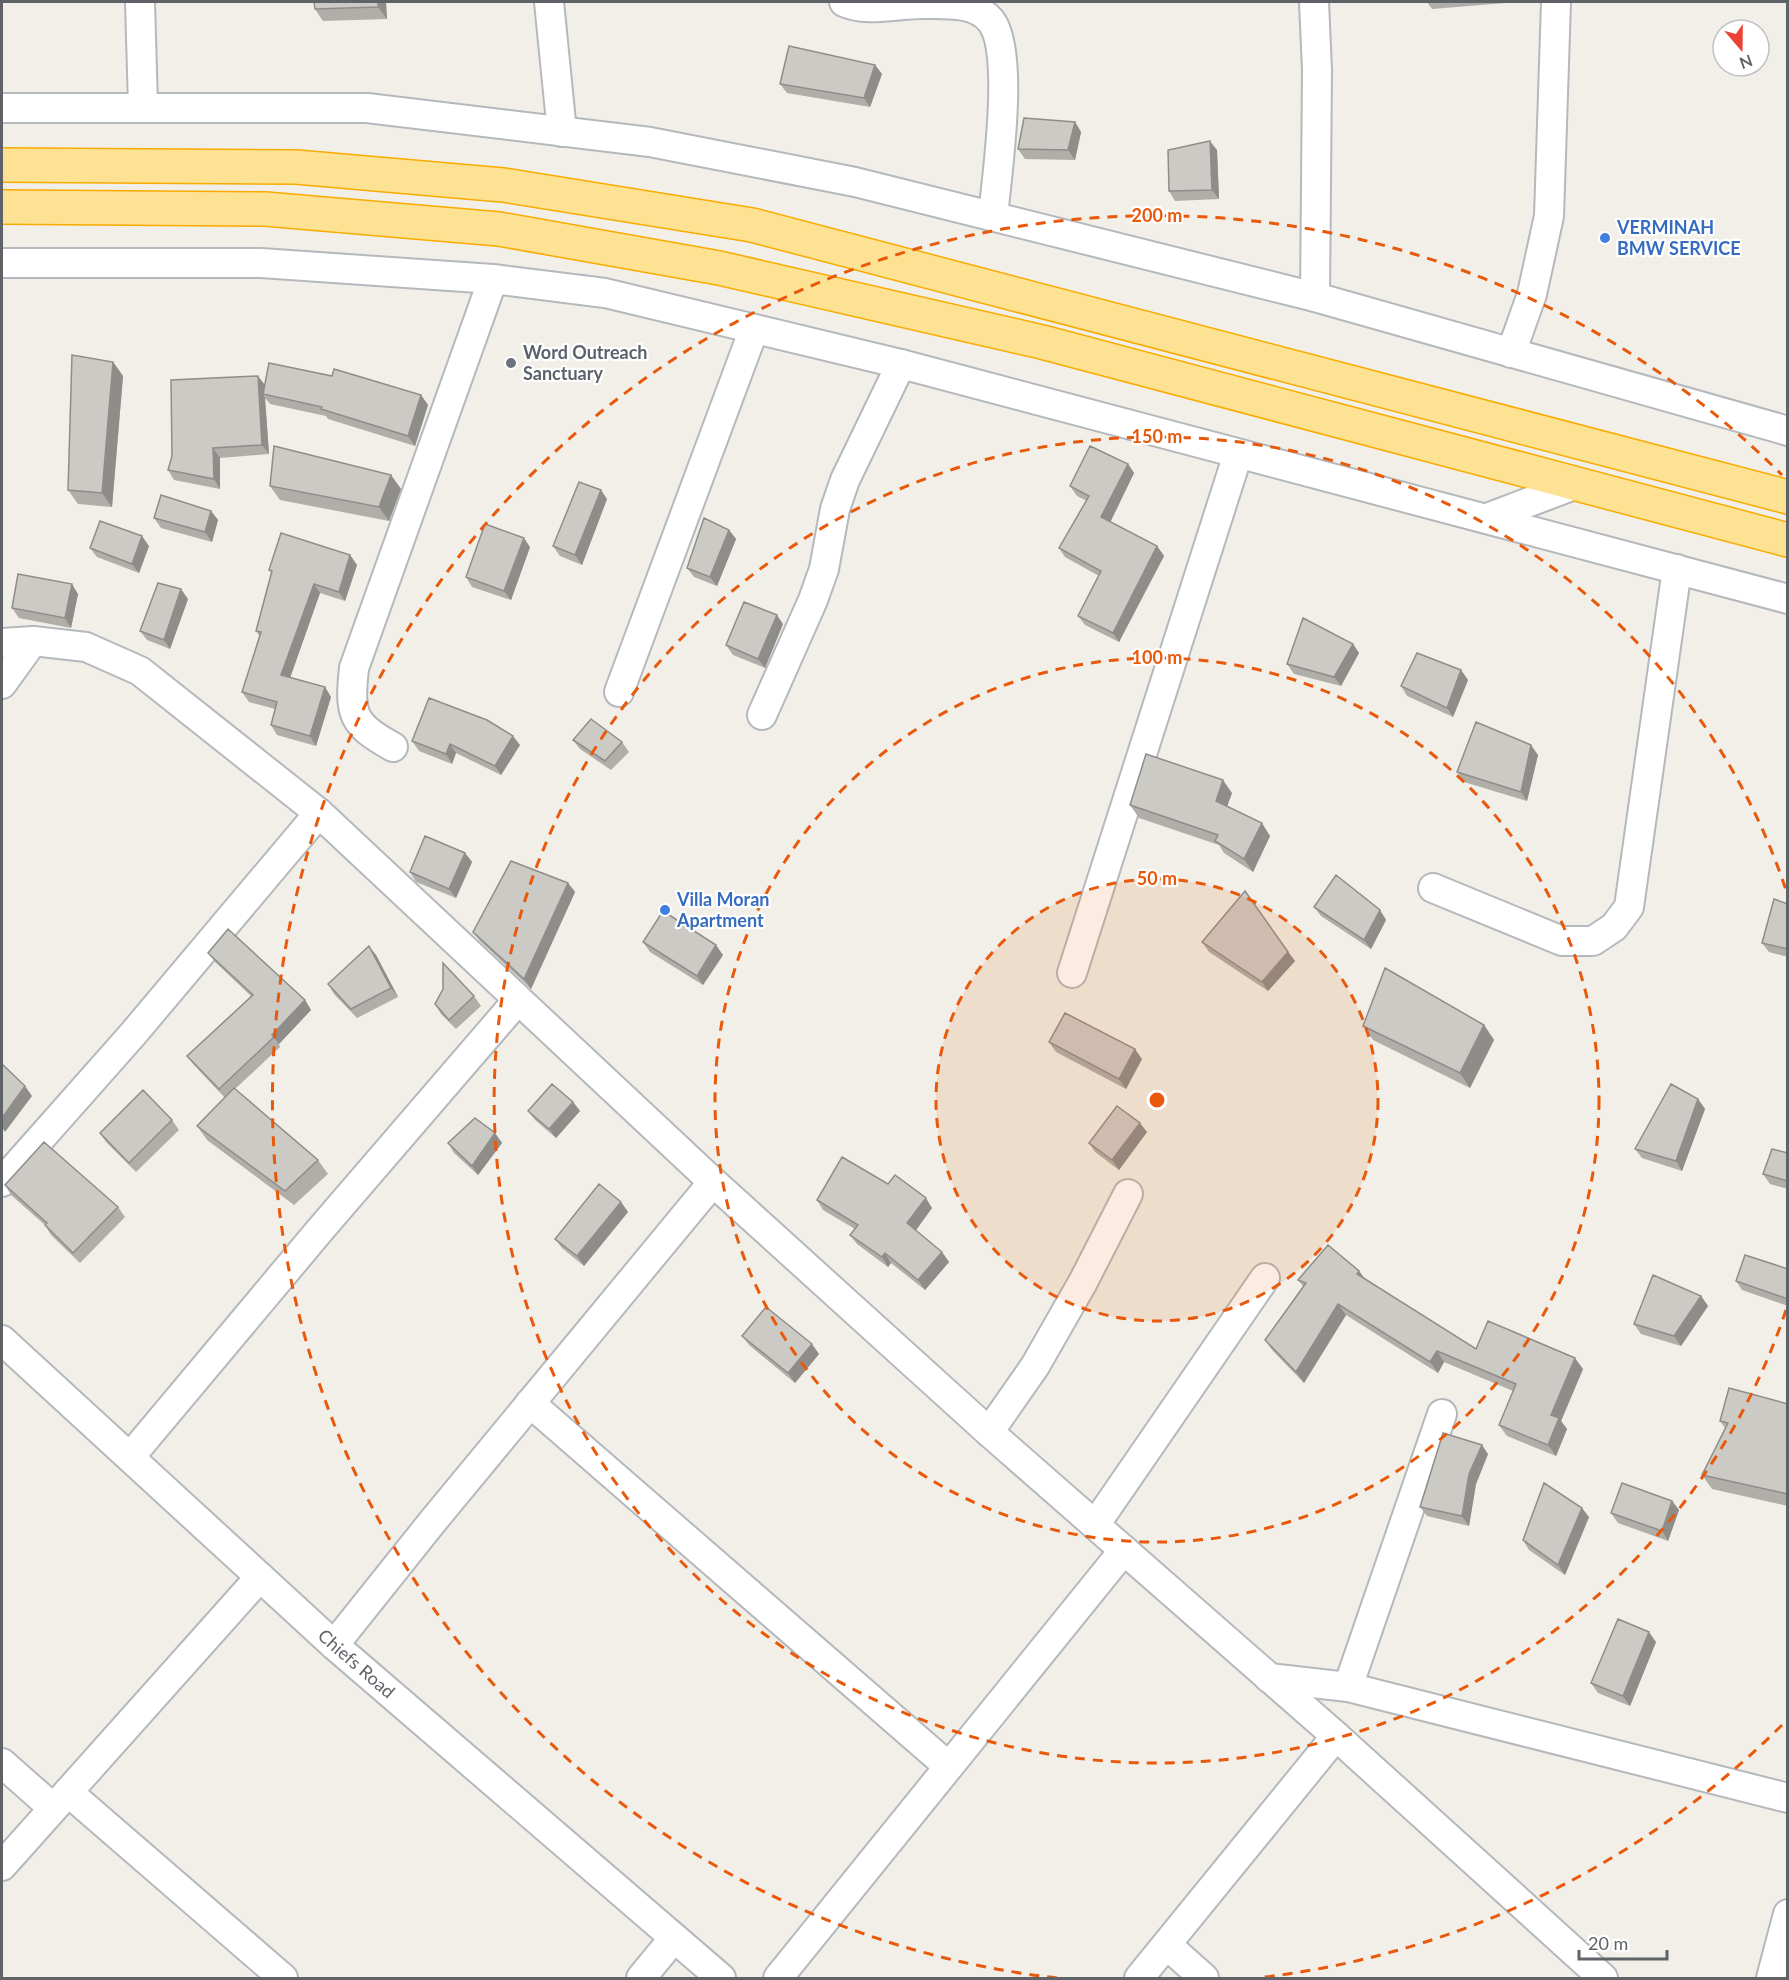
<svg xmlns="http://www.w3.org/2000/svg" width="1789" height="1980" font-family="Lato,sans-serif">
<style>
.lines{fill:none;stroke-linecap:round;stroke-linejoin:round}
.street-casing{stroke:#b5b8bc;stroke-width:32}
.highway-casing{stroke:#f9ab00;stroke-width:36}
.street{stroke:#fff;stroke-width:28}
.highway{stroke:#fde293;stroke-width:33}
.wall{fill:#afaea9}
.shaded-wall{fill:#8f8d8a}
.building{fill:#cccac5;stroke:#8f8d8a;stroke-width:1.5}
.ring{fill:none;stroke:#e8590c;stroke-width:3;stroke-dasharray:10 8}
.shop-dot{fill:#3f7fe0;stroke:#fff;stroke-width:2}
.worship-dot{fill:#6b7280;stroke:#fff;stroke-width:2}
.labels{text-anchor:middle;stroke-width:4.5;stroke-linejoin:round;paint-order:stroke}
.shop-label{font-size:18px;font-weight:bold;fill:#366cbe;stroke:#fff;text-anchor:start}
.worship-label{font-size:18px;font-weight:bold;fill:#5b616d;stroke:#fff;text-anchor:start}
.street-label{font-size:18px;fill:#5f6368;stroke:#fff}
.centre{fill:#e8590c;stroke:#fff;stroke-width:3}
.ring-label{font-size:18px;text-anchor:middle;font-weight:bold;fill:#e8590c;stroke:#fff;stroke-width:4.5;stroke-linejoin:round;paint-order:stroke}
</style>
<rect width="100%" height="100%" fill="#f1efe8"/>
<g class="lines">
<defs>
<g id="street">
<path d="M140,2L143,106"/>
<path d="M549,2L562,132"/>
<path d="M844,2C867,13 901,3 926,4C947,4 976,2 991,21C1015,52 997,175 993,216"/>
<path d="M1314,2L1317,70L1315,297"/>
<path d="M2,108H367L650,142L855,182L1315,297L1788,431"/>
<path d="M2,263H261L493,279L605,293L901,364L1788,599"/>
<path d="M1511,353L1532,294L1549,216L1556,2"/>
<path d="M1487,518L1577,484"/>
<path d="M2,643L33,641L86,647L140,671L319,813L713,1182L989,1432L1336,1736L1603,1978"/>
<path d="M2,684L33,641"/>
<path d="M619,692L754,329"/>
<path d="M762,715L813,600L824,569L835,509L845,480L901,364"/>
<path d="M393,747C352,724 349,715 354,668L493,279"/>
<path d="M1433,888L1562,941H1593L1614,927L1629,907L1677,569"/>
<path d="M1072,973L1238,454"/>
<path d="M2,1182L133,1034L319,813"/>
<path id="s1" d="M2,1340L334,1645L721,1978"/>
<path d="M530,1403L948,1766"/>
<path d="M989,1432L1035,1366L1083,1282L1128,1194"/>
<path d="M130,1457L320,1230L517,1001"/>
<path d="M1095,1525L1265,1278"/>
<path d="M334,1645L433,1521L713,1182"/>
<path d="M1269,1678L1348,1687L1788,1798"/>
<path d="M1348,1687L1442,1414"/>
<path d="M2,1763L53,1808"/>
<path d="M68,1792L283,1978"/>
<path d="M2,1866L260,1577"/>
<path d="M1167,1945L1204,1978"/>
<path d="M641,1978L674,1938"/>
<path d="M778,1978L1124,1550"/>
<path d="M1139,1978L1336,1736"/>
<path d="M1771,1978L1788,1914"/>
</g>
<path id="highway" d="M2,165L296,167L503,185L752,225L1788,497
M2,207L265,209L499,229L719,268L1042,342L1788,540"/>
</defs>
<use href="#street" class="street-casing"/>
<use href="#highway" class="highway-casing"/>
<use href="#street" class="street"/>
<use href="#highway" class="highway"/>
</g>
<path class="wall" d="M314,2H395L386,3L387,19L323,21L315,9Z
M1427,2H1518L1432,9Z
M875,65L882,74L870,107L787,93L780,84Z
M1075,122L1081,132L1075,160L1025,159L1018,149Z
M1217,150L1219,199L1175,201L1169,191Z
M113,362L123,376L112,507L78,504L68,490Z
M265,385L421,395L428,405L415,446L328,419L326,416L270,404L265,398L269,454L220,458V489L174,480L168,470Z
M1128,464L1134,473L1110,522L1157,546L1164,556L1119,642L1085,625L1078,616L1099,576L1065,557L1059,548L1087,501L1077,496L1070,486Z
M391,475L401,489L389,521L280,500L270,486Z
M607,499L582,565L560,556L553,546Z
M211,511L218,520L212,542L161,528L154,518Z
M729,530L736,539L717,586L694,577L687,568Z
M149,546L139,573L97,557L90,548Z
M530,547L511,600L472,587L466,577Z
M350,555L357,565L345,601L320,593L290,677L325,687L331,697L316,746L277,735L271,725L275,709L249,702L242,692L260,637L256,631L271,573L269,570Z
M78,594L71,628L19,618L12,608Z
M188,599L170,649L147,640L140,631Z
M783,624L765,668L733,655L726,645Z
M1353,644L1359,653L1341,686L1294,674L1287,664Z
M1461,670L1468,680L1453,717L1407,696L1401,686Z
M573,740L622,742L629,752L611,770L580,749Z
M412,741L520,745L501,775L456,753L452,764L419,751Z
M1538,755L1527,801L1464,782L1457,772Z
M1232,793L1227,807L1270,836L1253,872L1224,853L1219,845L1139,818L1130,805Z
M465,853L472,862L456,898L416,882L410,872Z
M568,883L575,892L531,989L480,941L473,932Z
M1245,891L1295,961L1268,991L1209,952L1202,942Z
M1788,904V957L1769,952L1762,943Z
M1314,907L1380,910L1386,920L1371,949L1321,916Z
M643,942L723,955L703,985L650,952Z
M208,953L305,1000L311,1010L279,1044L280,1047L235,1089L318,1160L328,1174L294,1205L207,1140L197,1126L225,1098L194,1065L187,1056L251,996L215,962Z
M376,955L398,997L357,1018L334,994L328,984Z
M474,996L481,1006L456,1029L441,1014L435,1004Z
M1484,1025L1494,1040L1470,1088L1373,1040L1363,1026Z
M1049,1042L1142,1059L1126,1089L1056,1052Z
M1698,1099L1705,1109L1682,1171L1642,1158L1635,1149Z
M573,1102L580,1111L556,1138L535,1120L528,1111Z
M172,1120L179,1130L136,1172L106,1142L100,1133Z
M1147,1132L1119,1170L1095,1152L1089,1143Z
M495,1133L502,1143L478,1175L454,1153L448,1143Z
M1788,1153V1189L1770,1184L1763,1174Z
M888,1184L932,1208L915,1230L942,1252L949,1262L925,1290L891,1263L888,1267L857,1244L850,1235L855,1229L823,1210L817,1200Z
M5,1185L118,1207L125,1217L80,1263L51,1235L45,1225L11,1195Z
M621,1202L628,1212L584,1266L562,1248L555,1239Z
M1788,1269V1306L1742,1290L1736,1281Z
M1359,1271L1365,1279L1476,1349L1583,1369L1561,1421L1567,1429L1556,1456L1507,1436L1499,1425L1513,1391L1444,1362L1438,1373L1346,1315L1304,1383L1273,1351L1265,1340L1303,1286L1298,1280Z
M1701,1296L1708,1306L1681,1346L1641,1334L1634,1324Z
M742,1336L819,1354L795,1383L749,1345Z
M1788,1404V1506L1712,1489L1702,1475L1725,1428L1720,1421Z
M1488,1454L1476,1484L1469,1526L1427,1516L1420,1507Z
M1672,1501L1679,1510L1668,1541L1618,1523L1611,1513Z
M1589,1517L1565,1575L1529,1550L1523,1540Z
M1656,1642L1630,1706L1598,1693L1591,1683Z"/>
<path class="shaded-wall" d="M378,2H385L386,3L387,19L378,7Z
M875,65L882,74L870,107L864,98Z
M1075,122L1081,132L1075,160L1068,150Z
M1210,141L1217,150L1219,199L1212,190Z
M113,362L123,376L112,507L102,493Z
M258,376L265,385L263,394L265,398L269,454L262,445Z
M421,395L428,405L415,446L408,436Z
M213,448L220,458V489L214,479Z
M1128,464L1134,473L1108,527L1101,517Z
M391,475L401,489L389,521L379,507Z
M601,490L607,499L582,565L575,555Z
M211,511L218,520L212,542L205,532Z
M729,530L736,539L717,586L710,577Z
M142,536L149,546L139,573L132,564Z
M524,538L530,547L511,600L504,591Z
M1157,546L1164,556L1119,642L1113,633Z
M350,555L357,565L345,601L339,592Z
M72,584L78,594L71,628L65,618Z
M314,584L320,593L288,684L281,675Z
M181,589L188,599L170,649L164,640Z
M777,615L783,624L765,668L758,659Z
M1353,644L1359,653L1341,686L1334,677Z
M1461,670L1468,680L1453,717L1447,708Z
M325,687L331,697L316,746L310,736Z
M513,736L520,745L501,775L495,766Z
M450,744L456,753L452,764L446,754Z
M1531,745L1538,755L1527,801L1521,792Z
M1223,780L1232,793L1224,814L1216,801Z
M1262,823L1270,836L1253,872L1244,859Z
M465,853L472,862L456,898L449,889Z
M568,883L575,892L531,989L524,979Z
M1380,910L1386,920L1371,949L1364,940Z
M716,945L723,955L703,985L697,976Z
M369,946L376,955L398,997L391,988Z
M1288,952L1295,961L1268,991L1262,982Z
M305,1000L311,1010L279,1044L272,1035Z
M1484,1025L1494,1040L1470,1088L1460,1073Z
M1135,1049L1142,1059L1126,1089L1119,1079Z
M25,1086L32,1096L5,1132L2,1127V1118Z
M1698,1099L1705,1109L1682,1171L1676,1161Z
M573,1102L580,1111L556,1138L549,1129Z
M1140,1123L1147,1132L1119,1170L1112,1160Z
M495,1133L502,1143L478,1175L472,1166Z
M926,1198L932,1208L914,1233L907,1223Z
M621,1202L628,1212L584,1266L577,1256Z
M942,1252L949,1262L925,1290L918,1280Z
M885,1253L891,1263L888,1267L882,1257Z
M1359,1271L1367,1282L1357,1274Z
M1701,1296L1708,1306L1681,1346L1674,1336Z
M1338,1304L1346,1315L1304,1383L1296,1372Z
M812,1344L819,1354L795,1383L788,1373Z
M1437,1351L1444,1362L1438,1373L1430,1362Z
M1575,1358L1583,1369L1561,1421L1567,1429L1556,1456L1548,1445L1551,1415Z
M1482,1445L1488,1454L1476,1484L1469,1526L1462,1516L1469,1474Z
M1672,1501L1679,1510L1668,1541L1662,1531Z
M1582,1508L1589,1517L1565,1575L1558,1565Z
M1649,1632L1656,1642L1630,1706L1623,1696Z"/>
<path class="building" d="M314,2H378V7L315,9Z
M789,46L875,65L864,98L780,84Z
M1024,118L1075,122L1068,150L1018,149Z
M1210,141L1212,190L1169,191L1168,150Z
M72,355L113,362L102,493L68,490Z
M269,363L332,376L334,369L421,395L408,436L321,409L322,407L263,394Z
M258,376L262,445L213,448L214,479L168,470L172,456L171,380Z
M274,446L391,475L379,507L270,486Z
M1090,446L1128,464L1101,517L1157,546L1113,633L1078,616L1101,571L1059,548L1089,496L1070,486Z
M579,482L601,490L575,555L553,546Z
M161,495L211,511L205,532L154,518Z
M704,518L729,530L710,577L687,568Z
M100,521L142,536L132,564L90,548Z
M485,524L524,538L504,591L466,577Z
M281,533L350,555L339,592L314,584L281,675L325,687L310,736L271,725L277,702L242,692L261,632L256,631L272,571L269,570Z
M18,574L72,584L65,618L12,608Z
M158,583L181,589L164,640L140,631Z
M744,602L777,615L758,659L726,645Z
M1303,618L1353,644L1334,677L1287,664Z
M1417,653L1461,670L1447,708L1401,686Z
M429,698L487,720L513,736L495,766L450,744L446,754L412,741Z
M591,719L622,742L605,761L573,740Z
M1476,722L1531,745L1521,792L1457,772Z
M1146,754L1223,780L1216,801L1262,823L1244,859L1215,841L1218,835L1130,805Z
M425,836L465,853L449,889L410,872Z
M511,861L568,883L524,979L473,932Z
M1336,875L1380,910L1364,940L1314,907Z
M1245,891L1288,952L1262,982L1202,942Z
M1774,899L1788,904V949L1762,943Z
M663,911L716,945L697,976L643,942Z
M228,929L305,1000L272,1035L274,1037L219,1089L187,1056L253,995L208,953Z
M369,946L391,988L351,1009L328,984Z
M443,963L474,996L449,1020L435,1004L443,989Z
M1385,968L1484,1025L1460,1073L1363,1026Z
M1065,1013L1135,1049L1119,1079L1049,1042Z
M2,1064L25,1086L2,1118Z
M552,1084L573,1102L549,1129L528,1111Z
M1671,1084L1698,1099L1676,1161L1635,1149Z
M234,1088L318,1160L285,1191L197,1126Z
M143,1090L172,1120L129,1163L100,1133Z
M1117,1106L1140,1123L1112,1160L1089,1143Z
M475,1118L495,1133L472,1166L448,1143Z
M44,1142L118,1207L73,1253L45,1225L47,1223L5,1185Z
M1772,1149L1788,1153V1181L1763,1174Z
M842,1157L888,1184L895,1175L926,1198L907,1223L942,1252L918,1280L885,1253L882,1257L850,1235L858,1225L817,1200Z
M599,1184L621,1202L577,1256L555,1239Z
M1328,1245L1359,1271L1357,1274L1476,1349L1488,1321L1575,1358L1551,1415L1559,1418L1548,1445L1499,1425L1516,1384L1437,1351L1430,1362L1338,1304L1296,1372L1265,1340L1306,1283L1298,1280Z
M1745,1255L1788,1269V1299L1736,1281Z
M1653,1275L1701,1296L1674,1336L1634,1324Z
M766,1307L812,1344L788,1373L742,1336Z
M1729,1388L1788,1404V1494L1702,1475L1728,1423L1720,1421Z
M1443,1433L1482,1445L1469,1474L1462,1516L1420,1507Z
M1544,1483L1582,1508L1558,1565L1523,1540Z
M1622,1483L1672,1501L1662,1531L1611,1513Z
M1618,1619L1649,1632L1623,1696L1591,1683Z"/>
<circle cx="1157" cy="1100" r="221" fill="#e8590c" fill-opacity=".12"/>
<g class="ring">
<circle cx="1157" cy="1100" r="221"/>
<circle cx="1157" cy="1100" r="442"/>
<path d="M1786 1310A663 663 0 1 1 1786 890"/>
<path d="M1782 1725A884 884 0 0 1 1257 1978M1057 1978A884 884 0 1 1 1782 475"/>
</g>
<g class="shop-dot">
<circle cx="1605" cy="238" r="6"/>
<circle cx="665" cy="910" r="6"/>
</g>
<circle class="worship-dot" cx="511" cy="363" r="6"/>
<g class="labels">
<g class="shop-label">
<text x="1617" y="234">VERMINAH<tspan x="1617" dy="21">BMW SERVICE</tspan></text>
<text x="677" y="906">Villa Moran<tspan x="677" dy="21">Apartment</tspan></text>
</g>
<g class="worship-label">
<text x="523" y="359">Word Outreach<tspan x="523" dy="21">Sanctuary</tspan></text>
</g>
<g class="street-label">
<text dy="6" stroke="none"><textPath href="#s1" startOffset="480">Chiefs Road</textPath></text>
</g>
</g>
<circle cx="1157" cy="1100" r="9" class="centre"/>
<g class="ring-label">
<text x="1157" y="222">200 m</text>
<text x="1157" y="443">150 m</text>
<text x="1157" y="664">100 m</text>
<text x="1157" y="885">50 m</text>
</g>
<rect width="1789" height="1980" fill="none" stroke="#5f6368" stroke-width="6"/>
<g transform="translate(1741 48) rotate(160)"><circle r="28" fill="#ffffff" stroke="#bfc1c3" stroke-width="1.5"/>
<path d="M0-4.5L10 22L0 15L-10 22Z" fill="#ea4335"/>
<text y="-9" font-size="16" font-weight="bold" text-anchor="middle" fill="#5f6368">N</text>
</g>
<path d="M1579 1950v9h88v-9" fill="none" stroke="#5f6368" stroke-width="3"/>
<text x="1588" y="1950" font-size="18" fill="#5f6368" stroke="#ffffff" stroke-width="4.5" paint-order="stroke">20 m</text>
</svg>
